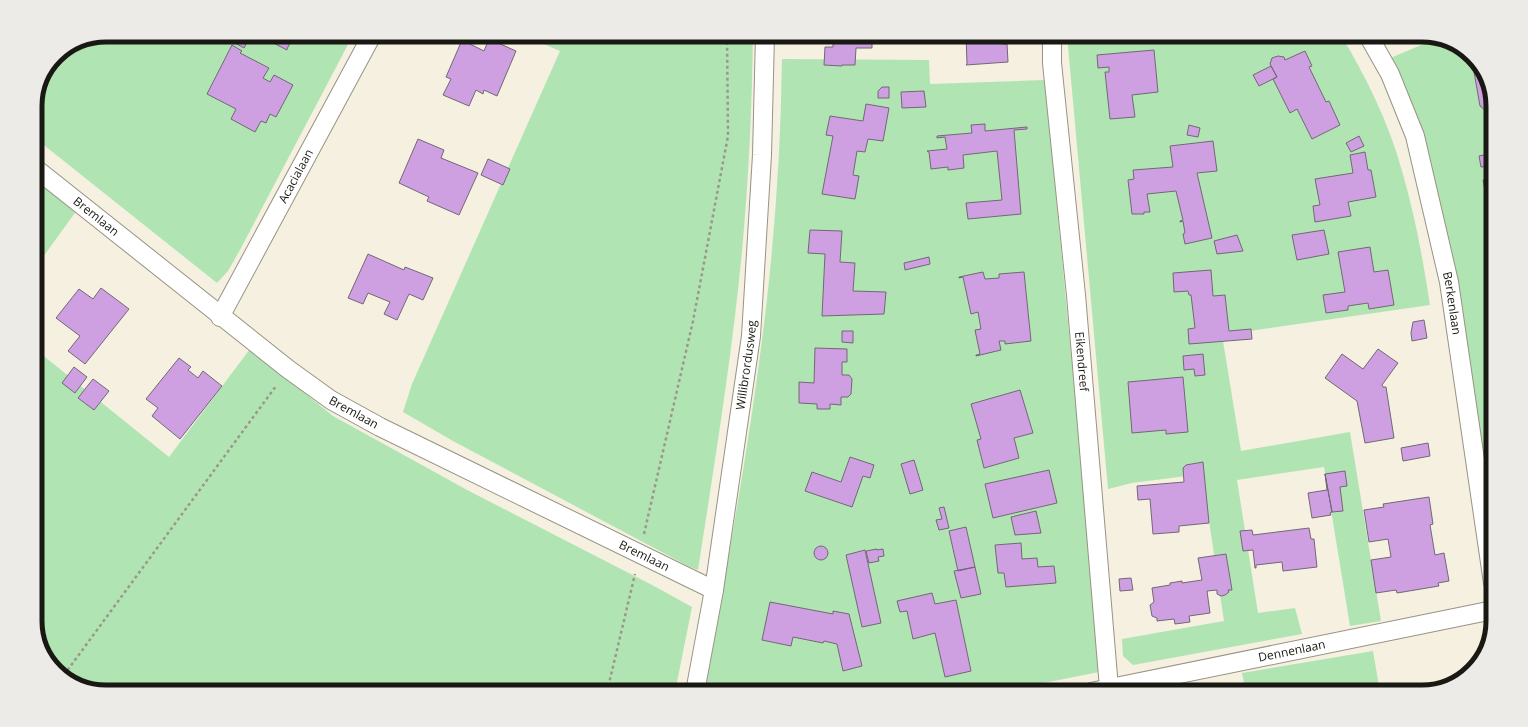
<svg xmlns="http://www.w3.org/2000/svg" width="1528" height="727" font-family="'Open Sans',sans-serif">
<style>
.green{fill:#b1e4b3}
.building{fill:#cfa0e1;stroke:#716875}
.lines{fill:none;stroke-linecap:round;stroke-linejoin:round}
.minor-casing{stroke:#989384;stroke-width:20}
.path{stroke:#9b988b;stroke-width:2.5;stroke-dasharray:3 3;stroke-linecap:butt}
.minor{stroke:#fff;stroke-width:18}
.labels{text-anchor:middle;stroke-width:3;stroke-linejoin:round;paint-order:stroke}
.street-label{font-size:12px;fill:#191812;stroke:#fefdfa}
.rim{fill:none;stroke:#191812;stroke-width:5}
</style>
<rect width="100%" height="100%" fill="#f5f0df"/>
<path class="green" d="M106,35H353L241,248L228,271L217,283L35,138V102L56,56L79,40Z
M523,35H753C752,104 749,172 743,240C733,351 715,460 698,570L688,566L453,441L403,412L412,384L560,51Z
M1067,35H1341C1366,77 1389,123 1402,171C1415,215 1423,260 1430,305L1222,335L1241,451L1350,432L1381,621L1350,626L1324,467L1237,480L1258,613L1295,608L1302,634L1133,665L1123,656L1122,639L1224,621L1202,474L1132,483L1108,489Z
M1438,38L1449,41L1481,66L1493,102V534L1453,276L1388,59Z
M782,59L929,60L930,84L1045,80L1081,459L1099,672L999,692H704C728,561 752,431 767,299C776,219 781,139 782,59Z
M35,177L77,210L35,268Z
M35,349L169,457L250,349L333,416L469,491L654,586L692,607L675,692H106L79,686L50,664L35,626Z
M1373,651L1380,692H1246L1242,673Z"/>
<path class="building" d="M226,35H243L249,38L244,48L224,37Z
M258,35H294L287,49V50Z
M833,35H872V48H856L855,65H842V66L824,65L825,47H833Z
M966,35H1002V44H1007L1008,62L966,65L967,64Z
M489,39L516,51L497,96L484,90L483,94L476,90L469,106L443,95L451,79L446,77L462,40L484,51Z
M232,45L242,51L240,53L269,68L263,78L270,82L274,75L293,85L276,117L270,114L266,123L261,121L255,132L231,119L236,109L207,94Z
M1154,50L1158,92L1132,95L1135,117L1110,119L1105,72H1109V67L1098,68L1097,55Z
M1305,51L1312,66L1309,67L1326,102L1329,101L1340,125L1312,139L1297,109L1290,113L1273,79L1277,77L1270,64L1272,58L1278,56L1284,57L1285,60Z
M1271,66L1277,77L1259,86L1253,75Z
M1482,71L1493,102V128L1490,114L1480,106L1474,72Z
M882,87H889V98H878V91Z
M924,91L926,107L902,108L901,92Z
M866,104L889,108L883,141L868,139L865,152L857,151L853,175L859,176L855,199L822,194L833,136L826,135L830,116L863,121Z
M985,124V131L1027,127V129L1014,130L1021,214L968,219L966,203L1002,200L997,151L963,155L964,168L948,170V167L931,169L929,152L927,151L947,149L945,137L937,138V136L972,133L971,125Z
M1189,125L1200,128L1198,137L1187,135Z
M1359,136L1364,146L1351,152L1346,143Z
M418,139L444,150L441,158L478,173L459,215L427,201L429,197L399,183Z
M1213,141L1217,171L1197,173L1212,238L1185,244L1183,234L1185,233L1183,221L1180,222V221L1183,220L1176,191L1147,194L1150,212H1144V214H1132L1128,180L1134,179L1133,170L1173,167L1170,146Z
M1365,152L1368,170H1371L1376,197L1348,202L1351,216L1315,222L1313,206L1320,205L1315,179L1353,173L1350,155Z
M1493,153V166L1481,167L1479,156Z
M488,159L510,169L503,185L481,175Z
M1493,178V207L1489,208V212L1483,180Z
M810,230L842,231L840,262L855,263L853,291L886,292L884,314L822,316L825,254L808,253Z
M1324,230L1329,254L1297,260L1292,235Z
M1237,235L1243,251L1217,254L1214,241Z
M1370,247L1374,272L1388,270L1394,305L1369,309L1368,303L1348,306V310L1326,313L1323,295L1345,292L1338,252Z
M368,254L404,270L405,267L433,278L423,300L409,294L397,320L384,314L390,302L368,293L363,304L348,298Z
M929,257L930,264L905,270L904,263Z
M1211,270L1213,296L1225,295L1229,331L1251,329L1252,339L1189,344L1188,329L1195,328L1191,295H1189L1188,291L1174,292L1173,273Z
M983,272L985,279L999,278V274L1024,272L1031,341L1005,344V341H999L1001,350L976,356V355L980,354L975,330L981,329L978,312L971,314L963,277L959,278V277Z
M101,288L129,309L85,364L68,351L80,336L56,318L79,289L93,299Z
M1424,320L1427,338L1412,341L1411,333L1413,322Z
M842,331H853V343L842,342Z
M815,348L847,349V362H842V375H849L852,379L851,394L848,397H841V405L830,404V409H817V404L799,403V382L814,383Z
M1378,349L1398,363L1382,385L1383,387H1386L1394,438L1365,443L1357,401L1325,378L1342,354L1363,369Z
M1203,354L1205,375L1195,376L1194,369L1184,370L1183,356Z
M179,358L191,367L188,370L198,378L203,371L222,386L180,439L152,416L158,408L146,399Z
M74,367L87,377L75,393L62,383Z
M1183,377L1188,432L1166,434V430L1132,433L1128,382Z
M93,379L109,391L94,410L78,398Z
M1020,390L1033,433L1014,438L1019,458L984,468L977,440L981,439L971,404Z
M1428,443L1430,456L1403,461L1401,448Z
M850,457L874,465L870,478L863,476L852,507L805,491L812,472L841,482Z
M914,460L923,490L910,494L901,464Z
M1203,462L1209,523L1179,526V532L1153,534L1150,499L1138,500L1137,486L1184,482L1183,468L1186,465Z
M1049,470L1057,503L993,518L985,484Z
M1345,471L1347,486L1340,487L1343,511L1332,512L1325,474Z
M1325,474L1332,512L1330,513L1331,515L1312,518L1308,493L1327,490Z
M1429,497L1433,524L1430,525L1435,555L1444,553L1449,581L1438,583L1439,586L1397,593L1396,590L1376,593L1371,560L1391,557L1388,539L1369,542L1364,510L1384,507L1383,504Z
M944,507L949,528L939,530L936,520L942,519L939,508Z
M1036,511L1041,533L1015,535L1011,517Z
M966,527L975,567L958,571L949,531Z
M1309,528L1311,539H1314L1317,567L1283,571L1282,562L1256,565V568H1255L1253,550L1243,551L1240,531L1252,530L1253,535Z
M1021,543L1022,559L1037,558L1038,567L1054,566L1056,583L1006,587L1004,573H998L995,545Z
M814 553a7 7 0 1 1 14 0a7 7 0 1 1-14 0Z
M877,549V550L883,549L884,556L878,557L879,561L869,563L866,551Z
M865,550L881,623L862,627L846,555Z
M1226,554L1232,590H1228L1229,592L1225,595L1221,596L1217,594V590L1207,591L1210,613L1189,616L1190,622L1175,624L1174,619L1157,621V618L1152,616L1150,605L1154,602L1152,588L1170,585V583L1182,581V583L1202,580L1198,558Z
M975,567L981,594L961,598L954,571Z
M1131,578L1133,590L1120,591L1119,579Z
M932,593L935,604L956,600L971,671L945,677L935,633L913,639L907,611L900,612L897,601Z
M770,602L833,614V611L849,614L862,666L843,671L837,644L824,641L823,643L793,637L791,646L762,640Z
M1443,682L1444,685L1419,692L1418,687Z"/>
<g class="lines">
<defs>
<g id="minor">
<path id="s1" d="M1052,35V63L1076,295L1109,688"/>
<path id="s2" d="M1368,35L1390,74L1415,136L1449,282L1493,583"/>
<path id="s3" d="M35,168L288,369L331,400L380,427L714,590"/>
<path id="s4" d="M220,317L372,35"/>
<path id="s5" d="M695,692L714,590L751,336L762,155L765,35"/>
<path id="s6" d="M1091,692L1493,610"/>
</g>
</defs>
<use href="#minor" class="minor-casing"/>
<path class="path" d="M644,534L693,321L728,136L727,35
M47,656L89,689
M64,675L276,386
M607,692L635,574"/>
<use href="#minor" class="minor"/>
</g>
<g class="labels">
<g class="street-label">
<text dy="4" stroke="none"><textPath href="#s4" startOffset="160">Acacialaan</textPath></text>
<text dy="4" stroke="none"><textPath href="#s3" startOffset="78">Bremlaan</textPath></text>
<text dy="4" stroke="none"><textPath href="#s2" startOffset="283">Berkenlaan</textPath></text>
<text dy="4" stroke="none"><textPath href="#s1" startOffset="328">Eikendreef</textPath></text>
<text dy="4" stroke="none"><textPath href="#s5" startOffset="331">Willibrordusweg</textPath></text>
<text dy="4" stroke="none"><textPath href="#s3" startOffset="402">Bremlaan</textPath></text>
<text dy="4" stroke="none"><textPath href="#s3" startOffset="726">Bremlaan</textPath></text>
<text dy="4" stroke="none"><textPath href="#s6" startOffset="205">Dennenlaan</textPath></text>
</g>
</g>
<path d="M0 0H1528V727H0ZM106 42H1422A64 64 0 0 1 1486 106V621A64 64 0 0 1 1422 685H106A64 64 0 0 1 42 621V106A64 64 0 0 1 106 42Z" fill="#ecebe7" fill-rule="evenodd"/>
<path class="rim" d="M106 42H1422A64 64 0 0 1 1486 106V621A64 64 0 0 1 1422 685H106A64 64 0 0 1 42 621V106A64 64 0 0 1 106 42Z"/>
</svg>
